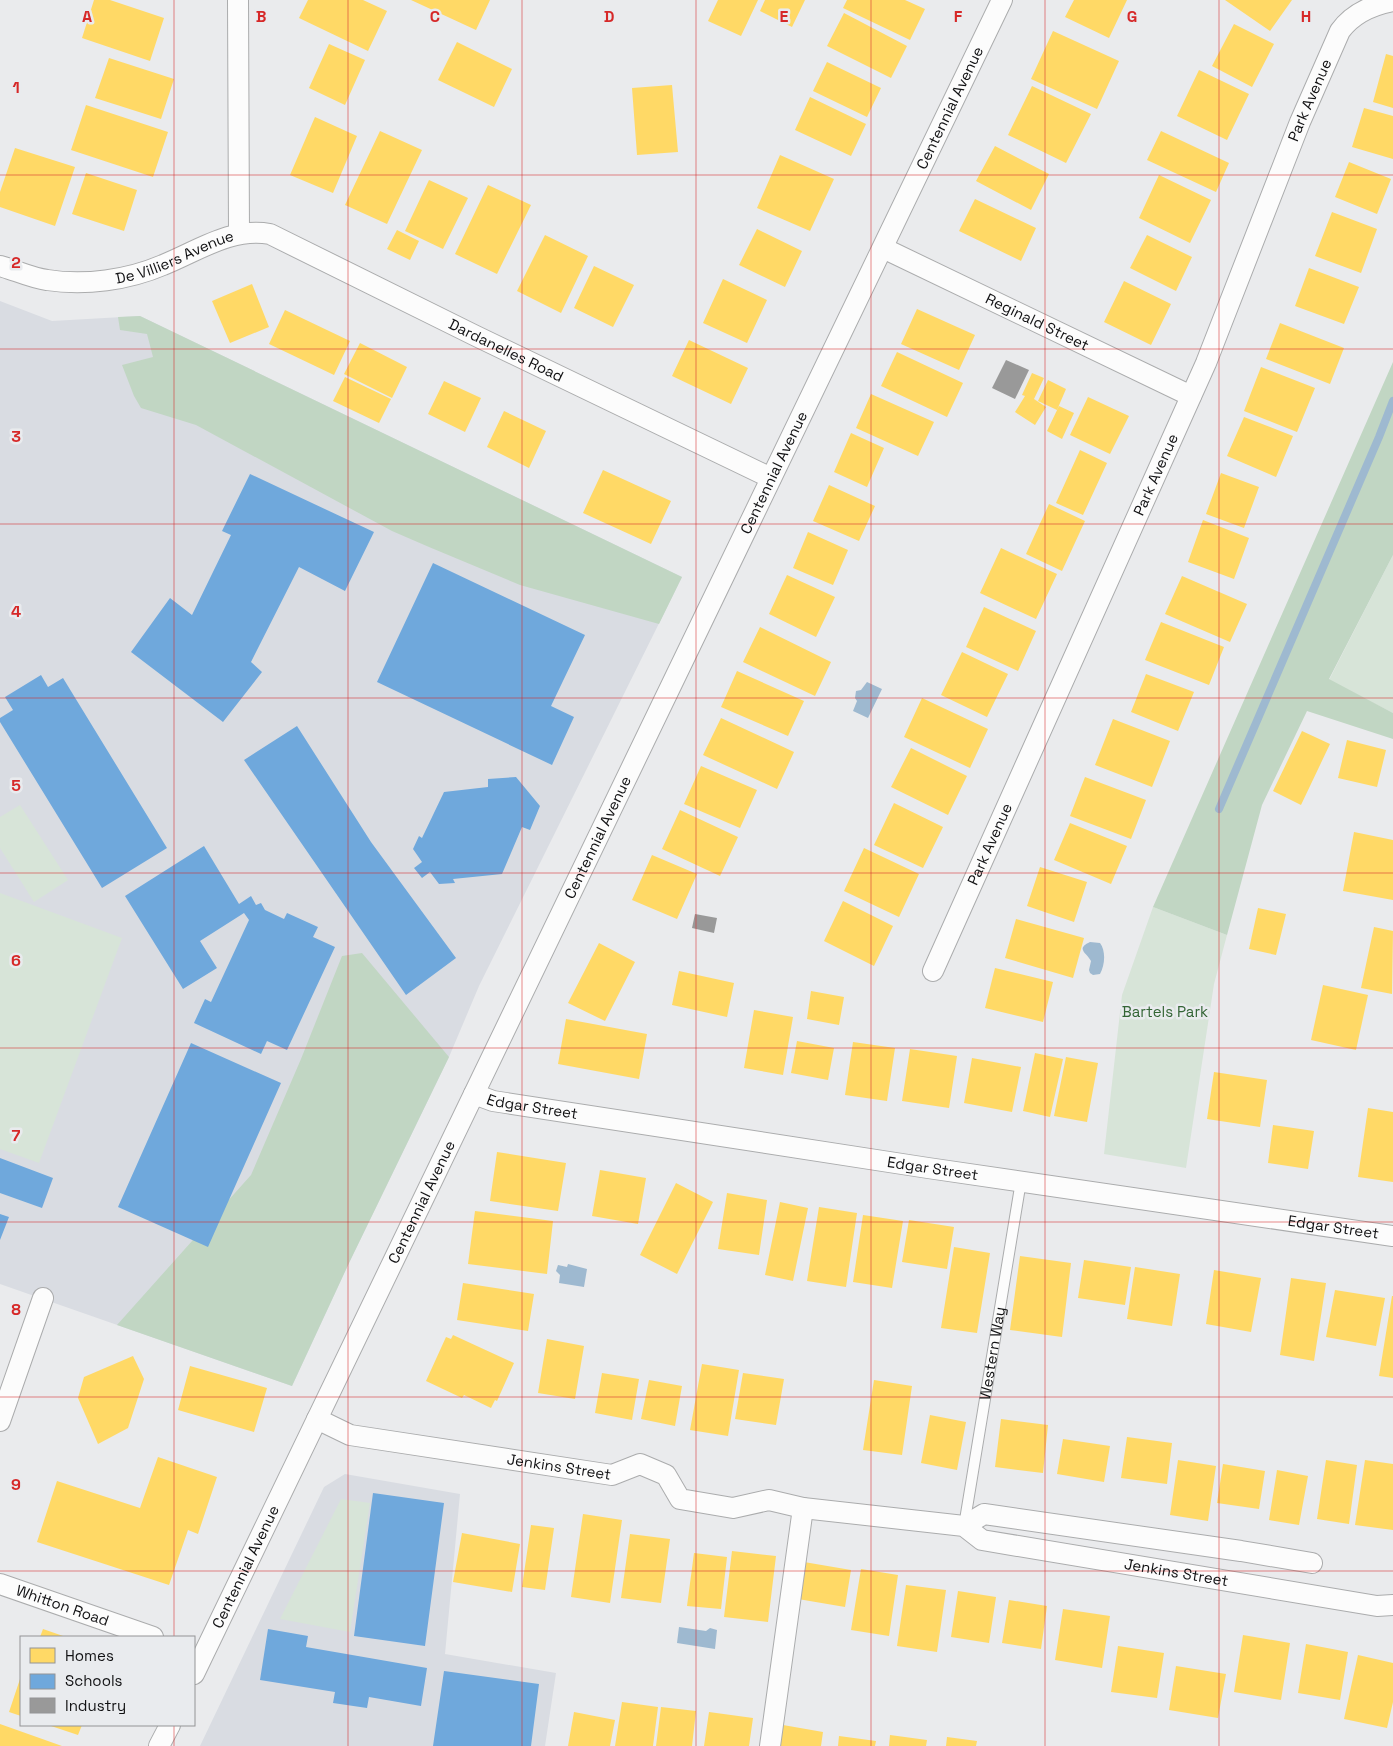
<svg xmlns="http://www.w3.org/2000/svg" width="1393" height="1746" font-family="'Space Grotesk',sans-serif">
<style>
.built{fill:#d9dce2}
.green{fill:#d7e4d8}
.forest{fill:#c1d6c3}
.water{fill:#9eb9d0}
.homes{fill:#ffd966}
.schools{fill:#6fa8dc}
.industry{fill:#999}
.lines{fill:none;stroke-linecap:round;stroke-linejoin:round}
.stream{stroke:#9eb9d0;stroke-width:8}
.lane-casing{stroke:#abacad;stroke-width:12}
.street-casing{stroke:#abacad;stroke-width:22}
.lane{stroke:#fcfcfc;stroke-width:10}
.street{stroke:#fcfcfc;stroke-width:20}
.grid{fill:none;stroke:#d62828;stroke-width:1;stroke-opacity:0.55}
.labels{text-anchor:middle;stroke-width:5;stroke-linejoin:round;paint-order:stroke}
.street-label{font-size:15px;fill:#111113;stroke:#e9ebee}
.park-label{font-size:15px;fill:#336535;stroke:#e9ebee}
.grid-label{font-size:16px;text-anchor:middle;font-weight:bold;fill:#d62828;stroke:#e9ebee;stroke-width:5;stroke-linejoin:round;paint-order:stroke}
</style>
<rect width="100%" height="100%" fill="#eaebed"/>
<path class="built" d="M0,301L52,321L140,316L682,577L479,986L449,1057L349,1263L292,1386L0,1284Z
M345,1474L460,1494L445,1654L556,1673L545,1746H200L324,1487Z"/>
<path class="green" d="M1393,555V713L1329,680Z
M20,805L68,880L34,902L0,848V817Z
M0,893L122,938L39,1163L0,1149Z
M1153,907L1227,935L1214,984L1186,1168L1104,1154L1122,995Z
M341,1499L370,1503L350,1632L280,1619Z"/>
<path class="forest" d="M140,316L682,577L659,624L520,585L429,547L392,531L196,425L141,408L134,396L122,365L153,357L147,334L120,330L118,317Z
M1393,362V555L1329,679L1393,713V739L1307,711L1262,805L1227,935L1153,907Z
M362,953L449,1057L349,1263L292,1386L117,1325L251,1175L301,1059L342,956Z"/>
<path class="water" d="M867,682L882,689L868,718L853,711L857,701L855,698L856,691L861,690Z
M1090,942L1100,943C1106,951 1105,965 1100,974L1093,975L1090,973L1089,970L1091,961C1087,953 1075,949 1090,942Z
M568,1264L587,1269L584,1287L559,1283L560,1275L556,1271L558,1265L567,1267Z
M679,1627L706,1631L710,1628L717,1630L715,1649L677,1643Z"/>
<path class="homes" d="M94,0H110L164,18L150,61L82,38Z
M308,0H363L387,11L368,51L299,18Z
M411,0H490L476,30Z
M718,0H758L741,36L708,21Z
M765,0H805L792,27L760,11Z
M847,0H905L925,9L910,40L843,8Z
M1074,0H1127L1109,38L1065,17Z
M1225,0H1292L1270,31Z
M844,13L907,46L891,78L827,46Z
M1234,24L1274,44L1252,87L1212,66Z
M1053,31L1119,61L1097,109L1031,79Z
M457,42L512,69L494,107L438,80Z
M329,44L365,60L345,105L309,88Z
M1386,54L1393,56V108L1373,102Z
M109,58L174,79L161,119L95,98Z
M827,62L881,88L867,117L813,91Z
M1199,70L1249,94L1227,140L1177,116Z
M672,85L678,152L637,155L632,88Z
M1032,86L1091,114L1066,163L1008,135Z
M810,97L866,124L851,156L795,130Z
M86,105L168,132L153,177L71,150Z
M1364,108L1393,116V159L1352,147Z
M315,117L357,136L333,193L290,175Z
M380,131L422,150L387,224L345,205Z
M1161,131L1229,163L1216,192L1147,160Z
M995,146L1049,174L1031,210L976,181Z
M15,148L75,167L55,226L0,207V192Z
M780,155L834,179L810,231L757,208Z
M1349,162L1391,179L1377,214L1335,197Z
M86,173L137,190L124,231L72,214Z
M1159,175L1211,200L1190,243L1139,218Z
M429,180L468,198L443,249L405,231Z
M488,185L531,205L497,274L455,254Z
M975,199L1036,228L1021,261L959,231Z
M1332,212L1377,229L1361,273L1315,256Z
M757,229L802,251L785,287L739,265Z
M397,230L419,241L410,260L387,249Z
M545,235L588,256L561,313L517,291Z
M1147,235L1192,257L1176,291L1130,268Z
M594,266L634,285L613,327L574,308Z
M1309,268L1359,287L1344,324L1295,306Z
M723,279L767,300L747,343L703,323Z
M1124,281L1171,304L1151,345L1104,322Z
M252,284L269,327L230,343L212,301Z
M917,309L975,335L959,370L901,344Z
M285,310L350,341L334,375L269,344Z
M1280,323L1344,348L1330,384L1266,359Z
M689,340L748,368L731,404L672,376Z
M360,343L407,367L392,398L344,374Z
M897,352L963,383L947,417L881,386Z
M1261,367L1315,388L1297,432L1244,411Z
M1032,373L1044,378L1034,399L1046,407L1035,425L1015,412L1025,396L1022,395Z
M345,377L391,399L379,423L333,401Z
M1048,380L1066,389L1057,410L1038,401Z
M444,381L481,398L465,432L428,414Z
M871,394L934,422L918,456L856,428Z
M1088,397L1129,416L1110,454L1070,435Z
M1059,406L1074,413L1062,439L1047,431Z
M504,411L546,431L529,468L487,447Z
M1244,417L1293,436L1276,477L1227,456Z
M851,433L884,448L867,487L834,472Z
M1080,450L1107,463L1083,515L1056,503Z
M603,470L671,501L651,544L583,513Z
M1221,473L1259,487L1244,528L1206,514Z
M829,485L875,506L859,541L813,521Z
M1049,504L1085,521L1062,571L1026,554Z
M1203,520L1249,538L1234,579L1188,562Z
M808,532L848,550L833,585L793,568Z
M1001,548L1057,574L1036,619L980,593Z
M787,575L835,597L816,637L769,614Z
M1182,576L1247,604L1230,642L1165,614Z
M984,607L1036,631L1018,671L966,647Z
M1161,622L1224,647L1209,685L1145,660Z
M760,627L831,662L815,696L743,662Z
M962,652L1008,674L987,717L941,695Z
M737,671L804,701L788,736L721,707Z
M1146,674L1194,692L1178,731L1131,712Z
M922,698L988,729L970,768L904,737Z
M721,718L794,752L777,789L703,755Z
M1113,719L1170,741L1152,787L1095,765Z
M1302,731L1330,744L1301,805L1273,791Z
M1347,740L1386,750L1377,787L1338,778Z
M911,748L967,776L948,815L891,787Z
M701,766L757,790L740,828L684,804Z
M1085,777L1146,800L1131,839L1070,816Z
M894,803L943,827L923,868L874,845Z
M680,810L738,837L720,876L662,849Z
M1070,823L1127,846L1111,884L1054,860Z
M1354,832L1393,840V900L1343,891Z
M864,848L919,874L899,917L844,891Z
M652,855L697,874L677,919L632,900Z
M1040,867L1087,882L1074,922L1027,906Z
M843,901L893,926L874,966L824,941Z
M1258,908L1286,914L1276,955L1249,949Z
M1016,919L1084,938L1073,978L1005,958Z
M1374,927L1393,931L1392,994L1361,988Z
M599,943L635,962L605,1021L568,1003Z
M995,968L1053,982L1043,1022L985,1008Z
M679,971L734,983L727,1017L672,1005Z
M1323,985L1368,995L1356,1050L1311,1040Z
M811,991L844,997L839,1025L807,1019Z
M754,1010L793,1017L783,1075L744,1068Z
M566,1019L647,1034L639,1079L558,1064Z
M797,1041L834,1048L828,1080L791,1073Z
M853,1042L895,1048L887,1101L845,1095Z
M910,1049L957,1056L949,1108L902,1101Z
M1035,1053L1063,1059L1050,1117L1023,1111Z
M1066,1057L1098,1063L1087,1122L1054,1116Z
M972,1058L1021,1067L1012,1112L964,1103Z
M1214,1072L1267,1080L1260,1127L1207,1119Z
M1368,1108L1393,1112V1182L1358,1177Z
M1273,1125L1314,1131L1308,1169L1268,1163Z
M497,1152L566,1163L558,1211L490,1201Z
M600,1170L646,1178L638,1224L592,1216Z
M676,1183L713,1202L677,1274L640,1255Z
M727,1193L767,1200L759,1255L718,1249Z
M780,1202L808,1208L793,1281L765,1275Z
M819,1207L857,1213L846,1287L807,1281Z
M475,1211L553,1221L547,1274L468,1264Z
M863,1215L903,1221L892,1288L853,1282Z
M909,1220L954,1227L947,1269L902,1262Z
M954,1247L990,1253L977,1333L941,1328Z
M1020,1256L1071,1263L1062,1337L1010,1330Z
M1084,1260L1131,1267L1125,1305L1078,1298Z
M1135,1267L1180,1274L1172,1326L1127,1319Z
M1214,1270L1261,1278L1251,1332L1206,1324Z
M1291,1278L1326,1283L1314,1361L1280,1355Z
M463,1283L534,1294L528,1331L457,1320Z
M1335,1290L1385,1298L1376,1346L1326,1337Z
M1392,1296H1393V1378L1379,1376Z
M453,1335L514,1363L497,1401L495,1400L491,1408L464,1395L462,1398L426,1381L446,1337L451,1339Z
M547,1339L584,1346L575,1399L538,1393Z
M133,1356L144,1379L128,1428L98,1444L78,1398L84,1377Z
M702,1364L739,1370L728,1436L690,1430Z
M190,1366L267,1388L254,1432L178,1410Z
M602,1373L639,1379L632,1420L595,1413Z
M743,1373L784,1379L776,1425L735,1419Z
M649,1380L682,1386L675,1426L641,1419Z
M874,1380L912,1386L902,1455L863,1450Z
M930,1415L966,1422L957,1470L921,1463Z
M1001,1419L1048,1425L1043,1473L995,1467Z
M1127,1437L1172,1443L1167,1484L1121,1478Z
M1063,1439L1110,1446L1104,1482L1057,1474Z
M158,1457L217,1477L198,1534L188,1530L169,1585L37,1542L57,1481L140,1508Z
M1178,1460L1216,1466L1208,1521L1170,1515Z
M1326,1460L1357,1465L1349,1524L1317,1519Z
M1365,1460L1393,1464V1530L1355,1525Z
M1223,1464L1265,1471L1259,1509L1217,1503Z
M1277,1470L1308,1476L1299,1525L1269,1520Z
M583,1514L622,1520L610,1603L571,1597Z
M531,1525L554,1528L545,1590L522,1587Z
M462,1533L520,1544L512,1592L453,1582Z
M630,1534L670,1539L661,1603L621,1598Z
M732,1551L776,1556L768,1622L724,1617Z
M694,1553L727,1557L721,1609L687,1606Z
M804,1562L851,1570L845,1607L798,1599Z
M861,1569L898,1575L889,1636L851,1630Z
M906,1585L946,1590L937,1652L897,1646Z
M958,1591L996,1597L989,1643L951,1637Z
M1009,1600L1047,1606L1041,1649L1002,1643Z
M1063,1609L1110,1616L1102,1668L1055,1660Z
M43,1629L66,1637H40Z
M1243,1635L1290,1643L1281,1700L1234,1692Z
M1306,1644L1348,1652L1340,1700L1298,1693Z
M1118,1646L1164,1653L1157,1698L1111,1692Z
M1358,1655L1393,1663V1702L1387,1728L1344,1719Z
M1176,1666L1226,1674L1218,1718L1169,1710Z
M20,1679L21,1680V1716L9,1712Z
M622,1702L658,1707L653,1746H615Z
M661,1707L696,1711L692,1746H656Z
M574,1712L615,1720L610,1746H568Z
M709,1712L753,1718L749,1746H704Z
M0,1724L62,1746H0Z
M48,1725H82L78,1735Z
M783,1725L823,1732L821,1746H780Z
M890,1735L927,1740L926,1746H889Z
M839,1736L876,1741L875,1746H838Z
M947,1737L977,1741L976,1746H946Z"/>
<path class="schools" d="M250,474L374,532L345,591L299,567L251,662L262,672L223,722L131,652L170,598L192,615L231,535L222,531Z
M433,563L585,635L551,706L574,717L552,765L377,682Z
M41,675L48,687L63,678L167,848L102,888L0,722V718L13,710L5,697Z
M297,726L371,842L456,958L406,995L244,760Z
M516,777L540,806L530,830L522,827L502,874L453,879L455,883L439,884L430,872L422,878L414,868L422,862L413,849L419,836L422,838L444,792L488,787V779Z
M204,846L239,904L251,896L256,905L261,903L265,910L284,919L287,913L318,927L313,937L335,947L287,1050L267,1041L261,1054L194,1023L205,999L211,1002L249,920L244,913L200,941L217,968L183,989L125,896Z
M191,1043L281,1083L208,1247L118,1207Z
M0,1158L53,1178L42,1208L0,1193Z
M0,1214L9,1217L0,1240Z
M373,1493L444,1503L425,1646L354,1636Z
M268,1629L308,1636L306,1647L427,1668L421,1706L369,1697L367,1708L333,1703L335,1692L260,1680Z
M444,1671L539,1684L531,1746H433Z"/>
<path class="industry" d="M1006,360L1029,370L1015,399L992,388Z
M695,914L717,918L714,933L692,928Z"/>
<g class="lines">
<path class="stream" d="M1219,809L1379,437L1393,401"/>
<defs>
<g id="lane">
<path id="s1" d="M964,1526L1021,1181"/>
</g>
<g id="street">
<path d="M238,0L239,233"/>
<path id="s2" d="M883,248L1191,396"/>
<path id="s3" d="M0,266C15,270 31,278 47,280C85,286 128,280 163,265C198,251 231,227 270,234L476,336L771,478"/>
<path id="s4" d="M933,971L1206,363L1300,122L1340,31C1353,13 1372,5 1393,1"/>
<path id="s5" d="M474,1094L493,1101L506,1103L928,1168L1393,1236"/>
<path id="s6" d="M317,1419L350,1435L612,1475L640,1464L666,1475L680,1499L733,1508L769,1500L803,1508L964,1526L982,1540L1377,1606L1393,1605"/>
<path d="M0,1421L43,1298"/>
<path d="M964,1526L984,1514L1241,1551L1312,1563"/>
<path id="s7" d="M0,1584L153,1637"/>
<path id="s8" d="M194,1674L1002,0"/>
<path d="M159,1746L170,1725"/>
<path d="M770,1746L803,1508"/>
</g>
</defs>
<use href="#lane" class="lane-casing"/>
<use href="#street" class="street-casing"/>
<use href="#lane" class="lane"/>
<use href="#street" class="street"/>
</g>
<path class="grid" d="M174,0V1637M348,0V1746M522,0V1746M696,0V1746M871,0V1746M1045,0V1746M1219,0V1746M0,175H1393M0,349H1393M0,524H1393M0,698H1393M0,873H1393M0,1048H1393M0,1222H1393M0,1397H1393M0,1571H1393M174,1725V1746"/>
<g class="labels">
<g class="street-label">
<text dy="5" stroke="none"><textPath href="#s4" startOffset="949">Park Avenue</textPath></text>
<text dy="5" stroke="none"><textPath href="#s8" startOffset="1739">Centennial Avenue</textPath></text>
<text dy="5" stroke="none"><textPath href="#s3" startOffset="181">De Villiers Avenue</textPath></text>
<text dy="5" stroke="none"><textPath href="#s2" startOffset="171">Reginald Street</textPath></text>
<text dy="5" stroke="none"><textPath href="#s3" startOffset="544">Dardanelles Road</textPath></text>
<text dy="5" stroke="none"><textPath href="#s8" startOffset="1334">Centennial Avenue</textPath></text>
<text dy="5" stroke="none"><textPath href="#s4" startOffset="544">Park Avenue</textPath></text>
<text dy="5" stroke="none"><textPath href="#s8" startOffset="929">Centennial Avenue</textPath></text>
<text dy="5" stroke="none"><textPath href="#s4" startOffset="139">Park Avenue</textPath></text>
<text dy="5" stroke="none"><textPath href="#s5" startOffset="60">Edgar Street</textPath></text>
<text dy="5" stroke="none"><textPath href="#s5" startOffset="465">Edgar Street</textPath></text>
<text dy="5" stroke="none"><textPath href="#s8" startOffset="524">Centennial Avenue</textPath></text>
<text dy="5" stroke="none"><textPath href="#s5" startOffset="870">Edgar Street</textPath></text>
<text dy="5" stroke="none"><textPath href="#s1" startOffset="175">Western Way</textPath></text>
<text dy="5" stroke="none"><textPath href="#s6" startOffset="248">Jenkins Street</textPath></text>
<text dy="5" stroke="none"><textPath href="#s8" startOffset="119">Centennial Avenue</textPath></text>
<text dy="5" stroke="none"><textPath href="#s6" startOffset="895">Jenkins Street</textPath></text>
<text dy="5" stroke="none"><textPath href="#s7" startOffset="66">Whitton Road</textPath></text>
</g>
<g class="park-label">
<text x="1165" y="1017">Bartels Park</text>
</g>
</g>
<g class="grid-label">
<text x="87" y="22">A</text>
<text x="261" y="22">B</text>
<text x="435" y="22">C</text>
<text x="609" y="22">D</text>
<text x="784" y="22">E</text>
<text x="958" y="22">F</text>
<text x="1132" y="22">G</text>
<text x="1306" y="22">H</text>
<text x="16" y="93">1</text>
<text x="16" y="268">2</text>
<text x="16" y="442">3</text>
<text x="16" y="617">4</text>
<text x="16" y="791">5</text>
<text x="16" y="966">6</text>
<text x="16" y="1141">7</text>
<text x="16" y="1315">8</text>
<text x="16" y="1490">9</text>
</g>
<rect x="20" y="1636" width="175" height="90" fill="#e9ebee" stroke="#939496"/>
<rect x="30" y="1648" width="25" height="15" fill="#ffd966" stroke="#939496"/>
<text x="65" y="1661" font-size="15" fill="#111113">Homes</text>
<rect x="30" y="1674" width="25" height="15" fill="#6fa8dc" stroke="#939496"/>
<text x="65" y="1686" font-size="15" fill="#111113">Schools</text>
<rect x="30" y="1698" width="25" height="15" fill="#999999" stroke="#939496"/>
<text x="65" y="1711" font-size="15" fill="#111113">Industry</text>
</svg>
